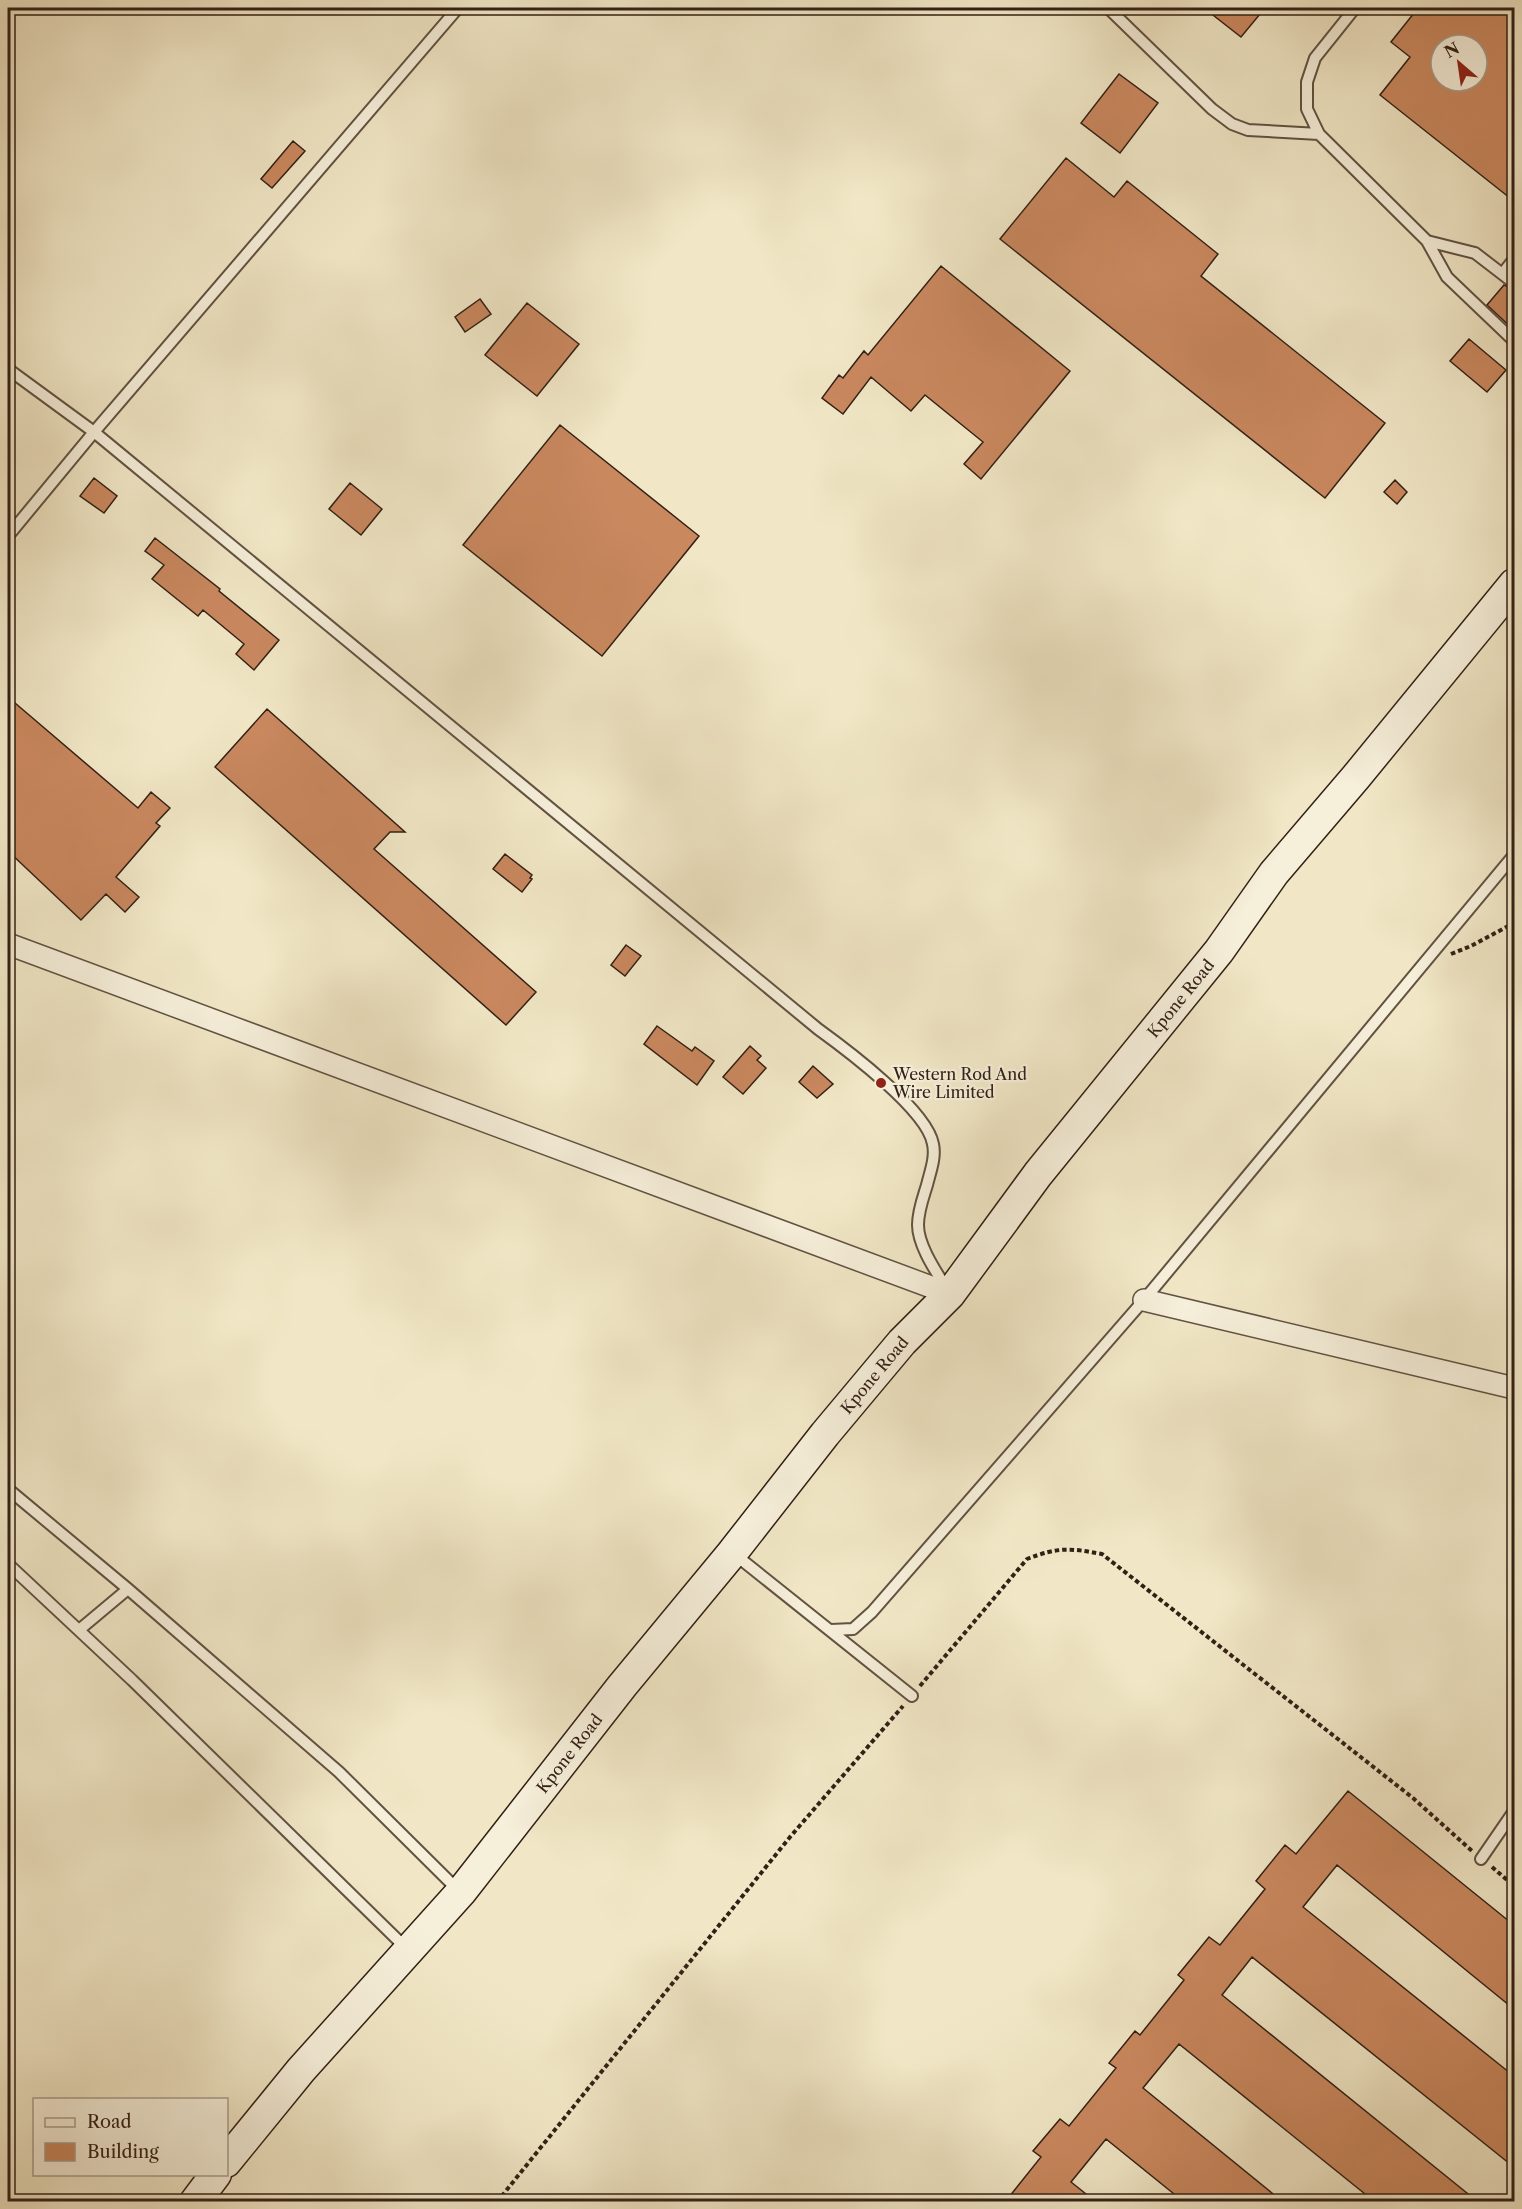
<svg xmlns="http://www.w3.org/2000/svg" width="1522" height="2209" font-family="'Libre Caslon Text',serif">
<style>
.building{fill:#ca885f;stroke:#322016;stroke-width:1.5;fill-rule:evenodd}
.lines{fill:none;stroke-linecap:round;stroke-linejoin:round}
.lane-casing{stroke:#625242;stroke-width:14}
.street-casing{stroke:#625242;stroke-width:24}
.secondary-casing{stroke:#322016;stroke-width:33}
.path{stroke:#322016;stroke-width:4;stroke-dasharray:4.5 3;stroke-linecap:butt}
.lane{stroke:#f6efda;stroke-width:10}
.street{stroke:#f6efda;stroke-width:21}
.secondary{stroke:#f6efda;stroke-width:30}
.poi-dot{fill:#8f2418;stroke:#f6efda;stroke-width:2}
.labels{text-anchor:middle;stroke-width:4.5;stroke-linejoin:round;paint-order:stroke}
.street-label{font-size:16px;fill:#322016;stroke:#f6efda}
.poi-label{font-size:16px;fill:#322016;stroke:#f6efda;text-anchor:start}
</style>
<rect width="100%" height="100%" fill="#f1e7c6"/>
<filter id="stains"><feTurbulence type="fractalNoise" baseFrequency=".00333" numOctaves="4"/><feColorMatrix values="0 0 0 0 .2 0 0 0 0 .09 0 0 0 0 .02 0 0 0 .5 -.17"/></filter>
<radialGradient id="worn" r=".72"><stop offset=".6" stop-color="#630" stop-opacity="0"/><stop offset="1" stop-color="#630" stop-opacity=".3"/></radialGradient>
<path class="building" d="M1204,8H1265L1241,37Z
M1418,8H1515V202L1380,95L1410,57L1391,42ZM1441,45H1477V81H1441Z
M1119,74L1158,103L1120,153L1081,123Z
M293,141L305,151L272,188L261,179Z
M1066,158L1114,197L1127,181L1218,254L1201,276L1385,423L1325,498L1000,239Z
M941,266L1070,371L981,479L964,464L983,442L925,395L911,411L871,377L843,414L822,398L839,375L843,378L864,351L868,355Z
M1504,285L1515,290V331L1487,305Z
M480,299L491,314L465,332L455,317Z
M527,303L579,344L537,396L485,355Z
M1469,339L1506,370L1487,392L1450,361Z
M560,425L699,536L602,656L463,545Z
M94,478L117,496L104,513L80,496Z
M1395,480L1407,492L1397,504L1384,492Z
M350,483L382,509L361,535L329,509Z
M155,538L220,589L219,591L279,640L254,670L236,654L244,644L203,610L198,616L152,579L164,565L145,551Z
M8,697L138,808L151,792L170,808L156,823L160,826L116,877L139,897L125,912L106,894L81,920L8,851Z
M267,709L405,832H390L374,849L536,992L506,1025L215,767Z
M505,854L532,875L530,878L532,879L522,892L493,869Z
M626,945L641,956L625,976L611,965Z
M657,1026L692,1051L695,1047L714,1061L697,1085L644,1044Z
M750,1046L761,1056L757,1060L766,1068L743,1094L723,1077Z
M813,1066L833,1084L817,1098L799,1082Z
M1348,1791L1515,1926V2010L1337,1865L1303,1907L1515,2077V2168L1252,1957L1222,1995L1478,2202H1375L1179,2044L1143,2088L1283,2202H1184L1106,2139L1071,2182L1096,2202H1005L1041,2157L1033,2151L1060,2119L1069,2126L1116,2068L1109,2063L1135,2031L1140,2035L1184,1980L1178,1975L1209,1937L1220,1945L1265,1889L1256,1881L1285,1845L1296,1854Z"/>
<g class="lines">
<defs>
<path id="lane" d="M1108,8L1212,109L1232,124L1248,130L1319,134
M1355,8L1315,58L1307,82V109L1319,134L1427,241L1447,277L1514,341
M1427,241L1475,253L1514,283
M1503,273L1514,259
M8,369L94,432L818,1029C847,1050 927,1110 933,1144C936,1158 930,1172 927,1185C923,1198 918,1211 918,1225C918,1246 937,1273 948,1291
M8,536L94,432L458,8
M8,1489L128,1589L339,1772L458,1890
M733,1553L912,1696
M8,1564L132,1680L407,1949
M79,1630L128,1589
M831,1630L853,1629L872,1612L1144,1300L1514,855
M1481,1859L1514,1811"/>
<path id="street" d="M8,944L950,1294
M1144,1300L1514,1388"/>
<g id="secondary">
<path id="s1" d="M226,2162L301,2070L461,1892L622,1686L732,1553L825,1434L902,1342L950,1294L1038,1174L1219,951L1274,873L1356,777L1514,584"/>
<path d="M195,2202L216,2174"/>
</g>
</defs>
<use href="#lane" class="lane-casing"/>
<use href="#street" class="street-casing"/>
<use href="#secondary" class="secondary-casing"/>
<path class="path" d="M1451,954L1471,946L1514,923
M920,1686L1027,1559C1058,1547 1070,1548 1102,1554L1413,1798L1472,1851
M1492,1867L1514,1886
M497,2202L790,1837L903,1706"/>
<use href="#lane" class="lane"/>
<use href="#street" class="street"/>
<use href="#secondary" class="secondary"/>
</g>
<circle class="poi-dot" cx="881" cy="1083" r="6"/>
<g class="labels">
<g class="street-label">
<text dy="6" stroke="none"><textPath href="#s1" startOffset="1506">Kpone Road</textPath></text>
<text dy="6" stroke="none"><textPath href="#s1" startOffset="1020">Kpone Road</textPath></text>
<text dy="6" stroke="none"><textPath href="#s1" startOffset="534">Kpone Road</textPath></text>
</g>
<g class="poi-label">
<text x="893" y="1080">Western Rod And<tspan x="893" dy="18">Wire Limited</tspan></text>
</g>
</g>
<rect width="1522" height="2209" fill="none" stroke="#f1e7c6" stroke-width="30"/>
<rect x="9" y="9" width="1504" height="2191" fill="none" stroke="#322016" stroke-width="3"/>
<rect x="15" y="15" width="1492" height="2179" fill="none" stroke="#322016" stroke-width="1.5"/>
<rect x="33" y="2098" width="195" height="78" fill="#f6efda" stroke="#a89c8c" stroke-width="1.5"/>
<rect x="45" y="2118" width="30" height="9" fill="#f6efda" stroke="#a89c8c" stroke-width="1.5"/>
<text x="87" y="2128" font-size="18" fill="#322016">Road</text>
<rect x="45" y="2143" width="30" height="18" fill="#ca885f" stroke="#a89c8c" stroke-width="1.5"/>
<text x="87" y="2158" font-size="18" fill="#322016">Building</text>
<g transform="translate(1459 63) rotate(331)"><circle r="28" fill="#f6efda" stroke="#a89c8c" stroke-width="1.5"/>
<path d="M0-4.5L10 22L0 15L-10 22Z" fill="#8f2418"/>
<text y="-9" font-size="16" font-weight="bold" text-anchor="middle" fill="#322016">N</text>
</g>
<rect width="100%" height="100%" filter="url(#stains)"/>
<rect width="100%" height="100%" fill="url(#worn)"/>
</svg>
